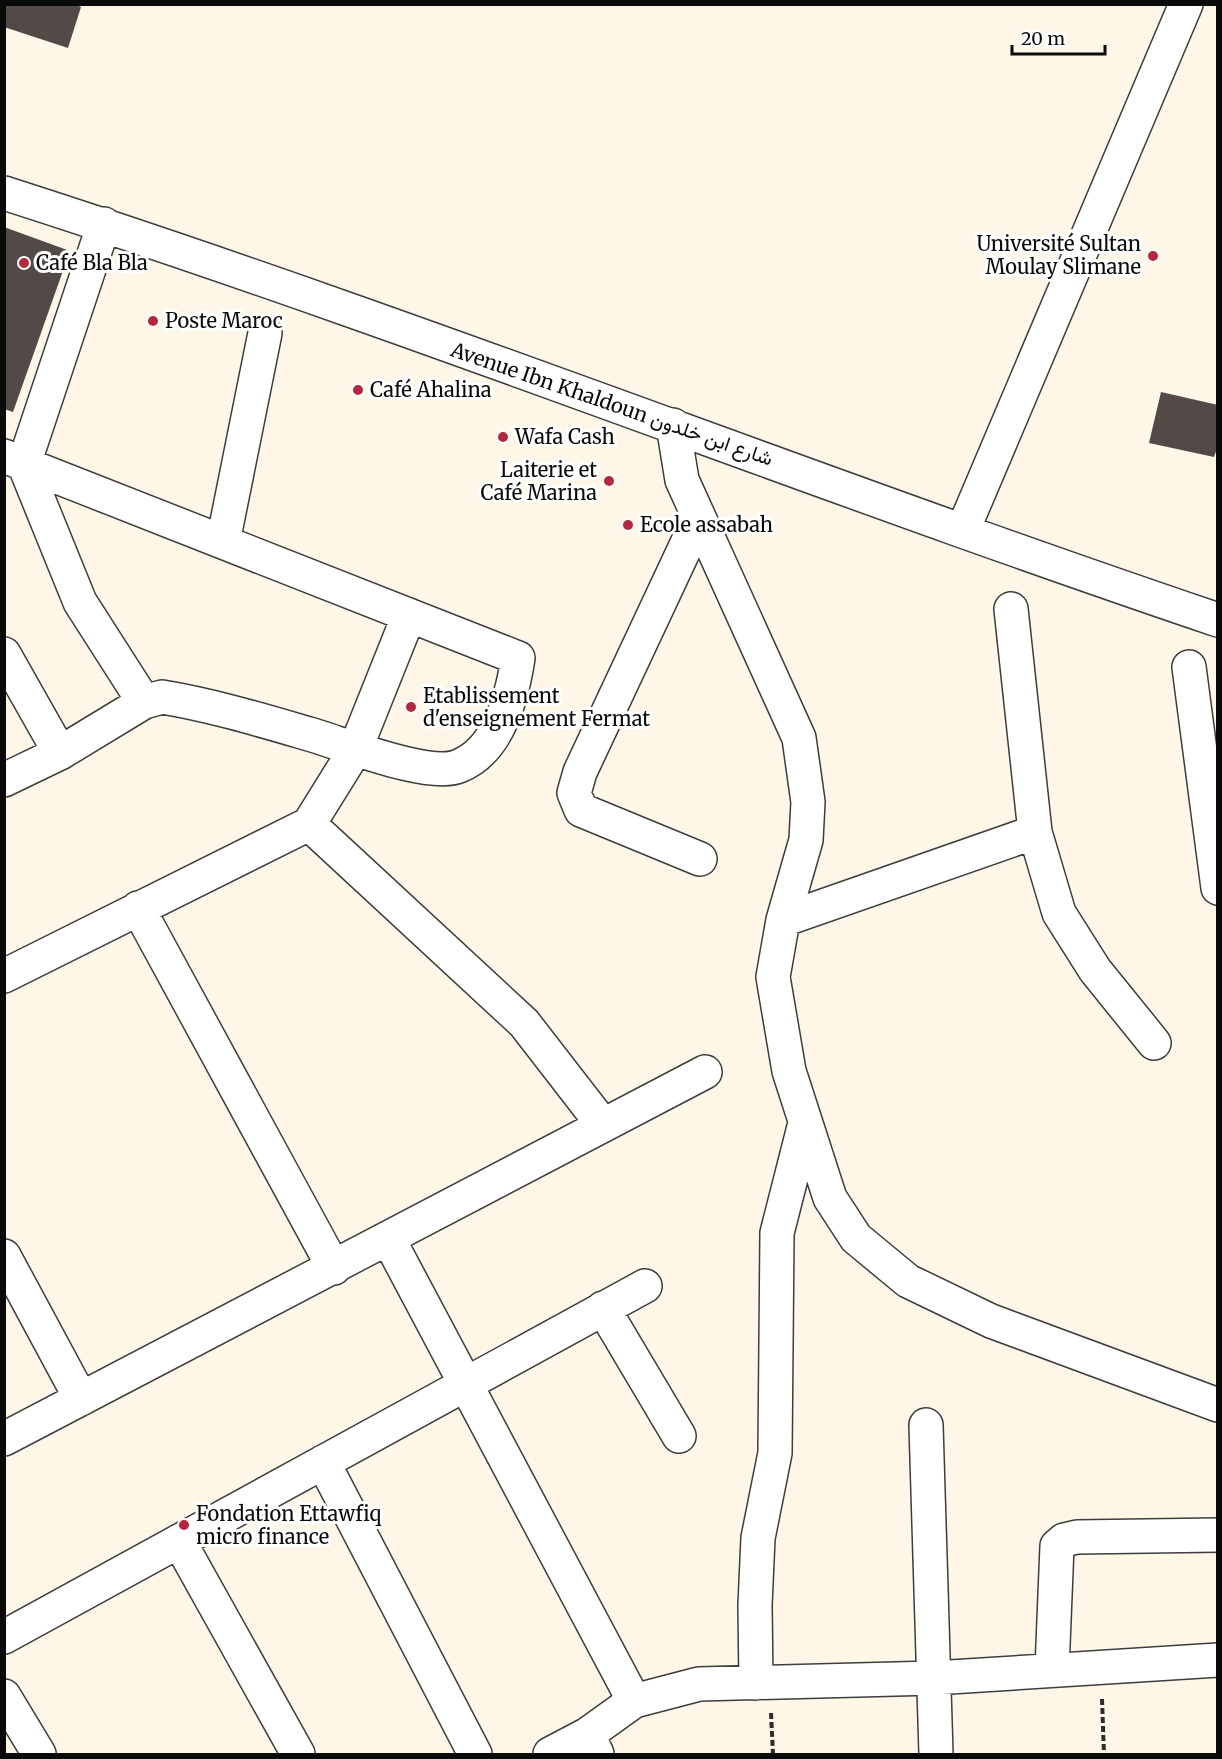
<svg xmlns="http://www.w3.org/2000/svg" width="1222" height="1759" font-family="Merriweather,Vazirmatn,serif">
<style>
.building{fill:#524a46}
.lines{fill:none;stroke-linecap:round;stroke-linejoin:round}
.minor-casing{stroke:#3d3d3d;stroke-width:36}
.path{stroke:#2c2c2c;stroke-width:4;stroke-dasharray:6 3;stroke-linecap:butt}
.minor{stroke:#fff;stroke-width:33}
.poi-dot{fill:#b4273d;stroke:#fff;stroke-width:2}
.labels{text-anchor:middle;stroke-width:6;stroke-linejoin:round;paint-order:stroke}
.poi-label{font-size:20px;fill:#0a0a0a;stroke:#fff;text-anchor:start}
.street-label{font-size:20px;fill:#0a0a0a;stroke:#fff}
</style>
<rect width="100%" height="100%" fill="#fef7e7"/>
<path class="building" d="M4,4H74L81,7L68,48L4,27Z
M4,227L70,251L13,412L4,409Z
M1161,392L1218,405V446L1214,457L1149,443Z"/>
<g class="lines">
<defs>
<path id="minor" d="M4,193C413,324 812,483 1218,620
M104,224L24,464L80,602L144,702
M673,425L682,480L799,738L808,802L806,840L783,920L773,977L789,1071L830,1198L856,1238L908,1281L991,1321L1218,1405
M4,456L518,658C512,697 499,750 459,766C430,779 341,743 309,734C261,720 211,705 162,697L144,702L60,753L4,780
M699,518L580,772L574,793L581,810L700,859
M963,530L1186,4
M223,542L265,333
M1011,609L1035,832L1059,913L1095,970L1154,1043
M4,654L60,753
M1189,667L1218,888
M309,824L524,1023L603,1125
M138,908L334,1268
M783,920L1035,832
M4,976L309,824L355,750L409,615
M388,1238L634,1701
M4,1256L81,1399
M603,1308L679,1436
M926,1425L936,1754
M4,1439L705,1072
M323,1462L475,1754
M179,1541L298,1754
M4,1637L645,1286
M1052,1669L1057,1546L1064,1540L1077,1537L1218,1535
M756,1683L755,1605L758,1538L775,1453L777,1233L805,1123
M4,1696L39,1754
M550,1754L588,1734
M597,1754L588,1734L634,1701L699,1684L934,1678L1218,1660"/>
</defs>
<use href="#minor" class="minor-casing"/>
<path class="path" d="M1102,1699L1104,1754
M771,1713L773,1754"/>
<use href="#minor" class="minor"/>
</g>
<g class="poi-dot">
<circle cx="1153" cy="256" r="6"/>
<circle cx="24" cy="263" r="6"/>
<circle cx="153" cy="321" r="6"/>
<circle cx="358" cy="390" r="6"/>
<circle cx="503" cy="437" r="6"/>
<circle cx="609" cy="481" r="6"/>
<circle cx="628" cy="525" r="6"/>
<circle cx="411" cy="707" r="6"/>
<circle cx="184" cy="1525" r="6"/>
</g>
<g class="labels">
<g class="poi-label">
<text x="1141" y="251" text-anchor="end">Université Sultan<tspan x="1141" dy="23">Moulay Slimane</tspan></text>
<text x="36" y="270">Café Bla Bla</text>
<text x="165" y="328">Poste Maroc</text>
<text x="370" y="397">Café Ahalina</text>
<text x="515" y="444">Wafa Cash</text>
<text x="597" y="477" text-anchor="end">Laiterie et<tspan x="597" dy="23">Café Marina</tspan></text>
<text x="640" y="532">Ecole assabah</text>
<text x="423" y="703">Etablissement<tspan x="423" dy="23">d'enseignement Fermat</tspan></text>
<text x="196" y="1521">Fondation Ettawfiq<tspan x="196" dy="23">micro finance</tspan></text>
</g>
<g class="street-label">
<text transform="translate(612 404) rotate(19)" y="7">Avenue Ibn Khaldoun شارع ابن خلدون</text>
</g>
</g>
<rect width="1222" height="1759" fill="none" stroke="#0a0a0a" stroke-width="12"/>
<path d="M1012 45v9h93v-9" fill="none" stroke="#0a0a0a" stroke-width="3"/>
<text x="1021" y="45" font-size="18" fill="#0a0a0a" stroke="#ffffff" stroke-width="4.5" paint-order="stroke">20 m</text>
</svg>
